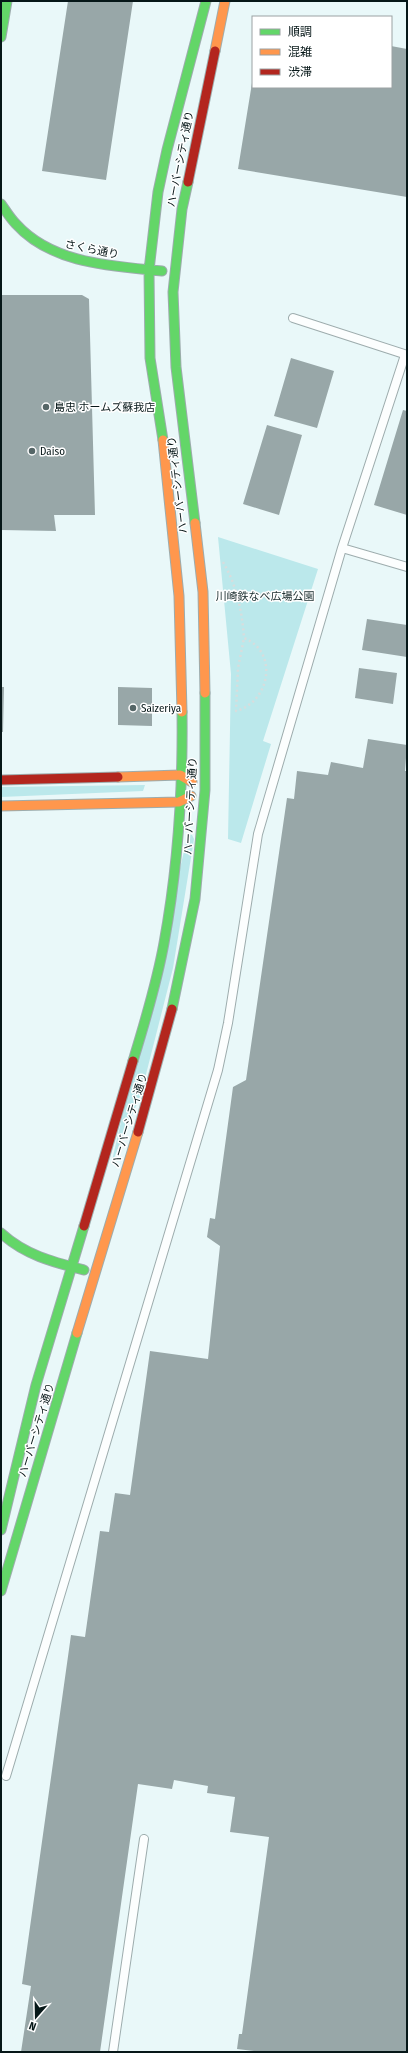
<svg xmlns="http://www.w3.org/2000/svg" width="408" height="2053" font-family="'Fira Sans Condensed','Noto Sans JP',sans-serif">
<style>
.green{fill:#bbe8eb}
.building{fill:#98a7a8}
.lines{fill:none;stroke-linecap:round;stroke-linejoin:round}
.lane-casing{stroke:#9dacad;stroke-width:10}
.fast-casing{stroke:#9dacad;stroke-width:11}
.slow-casing{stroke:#9dacad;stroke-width:11}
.jam-casing{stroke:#9dacad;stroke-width:11}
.path{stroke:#d8dddd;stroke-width:2.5;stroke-dasharray:2 3;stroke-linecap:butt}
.lane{stroke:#fcfefe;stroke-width:8}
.fast{stroke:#63d668;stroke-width:9}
.slow{stroke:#ff974d;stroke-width:9}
.jam{stroke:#b3261e;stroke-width:9}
.poi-dot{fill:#556667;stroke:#fff;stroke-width:1.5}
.labels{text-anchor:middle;stroke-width:3;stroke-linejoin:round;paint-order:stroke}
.street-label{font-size:11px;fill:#061718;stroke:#fff}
.poi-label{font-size:11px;fill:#061718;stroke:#fff;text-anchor:start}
.park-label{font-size:11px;fill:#1a2e2f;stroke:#fff}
</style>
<rect width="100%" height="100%" fill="#e9f8f9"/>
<path class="green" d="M218,537L318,569L263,741L271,744L241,843L228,839L231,674Z
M145,785L143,791L1,797V787Z
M188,834L192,835L194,839L173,968L141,1094L111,1165Z"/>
<path class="building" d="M68,1H133L106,180L42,171Z
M391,46L407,49V197L238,169L252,83L253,87H391Z
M1,295H82L89,299L95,515H54L56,531L1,530Z
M291,358L334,371L317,428L274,416Z
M403,410L407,411V515L374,505Z
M267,425L302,435L279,515L243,504Z
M367,619L407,625V657L362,650Z
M359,668L397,673L393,704L355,698Z
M1,687H4L3,732H1Z
M118,687L152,688V726L118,725Z
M368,739L407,745L405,771H407V2052H262L237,2049L239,2034H242L269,1837L230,1832L235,1797L207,1793L208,1786L174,1780L172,1789L138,1784L100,2052H21L31,1986L22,1984L71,1635L85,1637L100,1531L109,1532L115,1493L130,1495L150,1351L208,1359L220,1246L207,1237L210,1218L215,1219L233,1087L246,1080L287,798L294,799L297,771L328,775L331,762L363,768Z"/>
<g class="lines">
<defs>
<path id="lane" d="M293,318L407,355
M342,548L407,567
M6,1776L218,1070L228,1023L258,834L342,548L405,355
M113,2052L144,1839"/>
<path id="fast" d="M1,37L7,1
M188,182L182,209L173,292L176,367L195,523
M1,204C6,211 10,218 16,224C52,264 112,266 162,271
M163,440L150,358L149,270L158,192L167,150L206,1
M172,1009L195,899L205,790V693
M133,1061C145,1022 157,982 164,943C178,867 183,789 182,712
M1,1233C25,1255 53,1262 84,1270
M1,1530L36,1385L84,1226
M1,1591L77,1333"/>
<path id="slow" d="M215,51L225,1
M163,440L179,596L182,712
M195,523L203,592L205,693
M118,777L180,775L192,782
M1,806L179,802L191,796
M77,1333L138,1132"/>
<path id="jam" d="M188,182L215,51
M1,780L118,777
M138,1132L172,1009
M84,1226L133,1061"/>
</defs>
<use href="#lane" class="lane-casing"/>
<use href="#fast" class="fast-casing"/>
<use href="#slow" class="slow-casing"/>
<use href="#jam" class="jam-casing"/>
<path class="path" d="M223,562C237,586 242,611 244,638C279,652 270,702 236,711L238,668L244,638"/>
<use href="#lane" class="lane"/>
<use href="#fast" class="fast"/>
<use href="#slow" class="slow"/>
<use href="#jam" class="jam"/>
</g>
<g class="poi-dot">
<circle cx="46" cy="407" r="4"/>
<circle cx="32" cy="451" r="4"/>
<circle cx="133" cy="708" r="4"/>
</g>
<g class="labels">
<g class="street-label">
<text transform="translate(180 159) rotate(-79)" y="4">ハーバーシティ通り</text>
<text transform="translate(92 249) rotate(12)" y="4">さくら通り</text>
<text transform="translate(177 485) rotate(-97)" y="4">ハーバーシティ通り</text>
<text transform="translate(190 806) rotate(-87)" y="4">ハーバーシティ通り</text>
<text transform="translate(129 1120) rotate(-73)" y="4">ハーバーシティ通り</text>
<text transform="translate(36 1430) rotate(-73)" y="4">ハーバーシティ通り</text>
</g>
<g class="poi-label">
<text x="54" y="411">島忠 ホームズ蘇我店</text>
<text x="40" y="455">Daiso</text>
<text x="141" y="712">Saizeriya</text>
</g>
<g class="park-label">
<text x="265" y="600">川崎鉄なべ広場公園</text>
</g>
</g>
<rect width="408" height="2053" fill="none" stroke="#061718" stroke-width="4"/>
<rect x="252" y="16" width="140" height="72" fill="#ffffff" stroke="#9ba2a3"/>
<rect x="260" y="29" width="20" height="6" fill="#63d668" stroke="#9ba2a3"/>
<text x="288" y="36" font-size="12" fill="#061718">順調</text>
<rect x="260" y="49" width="20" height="6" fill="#ff974d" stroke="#9ba2a3"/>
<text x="288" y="56" font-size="12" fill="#061718">混雑</text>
<rect x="260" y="69" width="20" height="6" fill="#b3261e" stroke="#9ba2a3"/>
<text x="288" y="76" font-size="12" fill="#061718">渋滞</text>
<g transform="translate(36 2017) rotate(200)" stroke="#ffffff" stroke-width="3" paint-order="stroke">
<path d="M0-3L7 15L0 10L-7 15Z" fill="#061718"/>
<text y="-6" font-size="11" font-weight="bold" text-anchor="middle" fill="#061718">N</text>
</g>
</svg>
